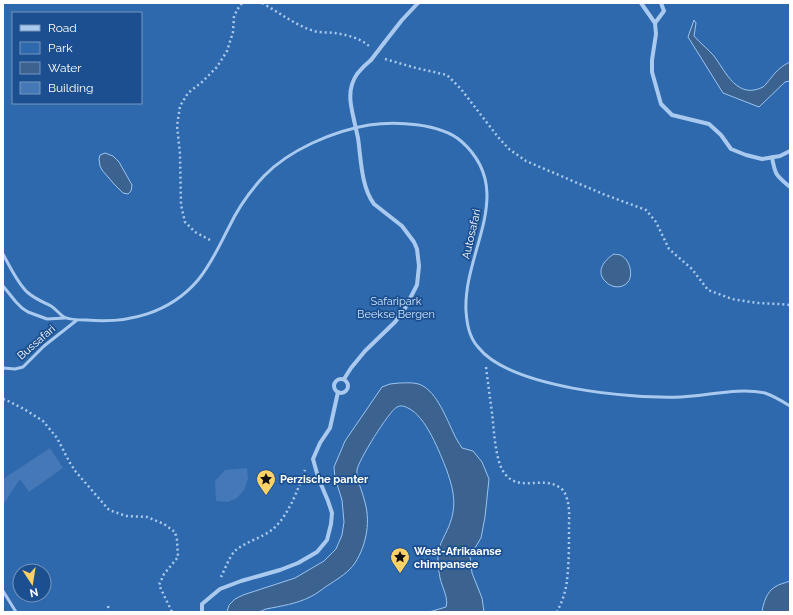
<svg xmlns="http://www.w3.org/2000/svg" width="793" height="615" font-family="Raleway,sans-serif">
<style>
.green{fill:#2e69ad;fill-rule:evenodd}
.water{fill:#3c6290;stroke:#9cc4f0}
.building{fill:#4478b7}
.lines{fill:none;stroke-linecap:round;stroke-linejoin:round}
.path{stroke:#a9c9ee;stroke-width:2.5;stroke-dasharray:2 3;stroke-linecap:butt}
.lane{stroke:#a9c9ee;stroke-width:3}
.street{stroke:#a9c9ee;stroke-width:4}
.street-bridge{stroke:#a9c9ee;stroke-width:4}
.labels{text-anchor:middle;stroke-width:3.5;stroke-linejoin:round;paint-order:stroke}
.street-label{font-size:11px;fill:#fff;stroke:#1b4f8f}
.park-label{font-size:11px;fill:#cfe3fa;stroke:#1b4f8f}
.poi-label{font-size:11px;font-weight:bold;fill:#fff;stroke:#1b4f8f;text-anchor:start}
</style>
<rect width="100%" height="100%" fill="#1b4f8f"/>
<path class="green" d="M3,3H790V612H3ZM13,13H141V103H13ZM20,571H44V595H20Z"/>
<path class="water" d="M694,20L696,23L694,36C700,43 708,49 714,56C726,72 737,100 763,87C766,85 768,81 771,78C776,71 783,65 790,62V81L785,82L759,107L723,93L688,37Z
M105,153L113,156L119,162L132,185L131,191L128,194L123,193L114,184L102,170L100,166L99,159L100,155Z
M614,254C616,255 619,254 620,255C629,258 634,274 628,282C622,289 612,288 606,282C595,272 604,260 614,254Z
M399,383C406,383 415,382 421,385C437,392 447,420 454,434C456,439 459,443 462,448L473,451L482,462L489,479L485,517L481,538L470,556L472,573L482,598L484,612H429L446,607C449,599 442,587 440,578C439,572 438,566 438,560C437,547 444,538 449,526C457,506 454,491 447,471C440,453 426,416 408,408C404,406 401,405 397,407C389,411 358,461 357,470C356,479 362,490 364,499C371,520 367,544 355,563C349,572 339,578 330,584C323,588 317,594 310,597C296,604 281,606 266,609C263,610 260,612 258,612C248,613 237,612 227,612L229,605L235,599L243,595L295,578L324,561L336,549L342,535L344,522L342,500L335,478L334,467L345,441L382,387L390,384Z
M790,581V612H762C763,604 767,591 775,587C779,584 785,583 790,581Z"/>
<path class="building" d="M50,448L63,468L29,492L20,479L3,505V479Z
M247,468L248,479L244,490L237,498L228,502L216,501L215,481L225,470Z"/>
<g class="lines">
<path class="path" d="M262,3C280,13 295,25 314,31C320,33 328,32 335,33C347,35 360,38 369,46
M385,59L416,68L447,75L461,89L498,137L509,149L526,161L603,194L646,210L656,222L669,249L692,269L708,290L732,299L757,303L778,304L790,305
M210,240L195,232L185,222L181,205L180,154L177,126L180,106L188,93L202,82L217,67L227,51L233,32L234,16L240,5L243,3
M486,367C488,383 490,398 492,413C494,429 495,462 505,474C519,492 542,476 559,487C563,489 566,494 567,499C570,508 569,519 569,529C569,546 569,563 567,580C566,591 562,602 557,612
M3,399L8,401L24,409L43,421L57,438L70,463L76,472L109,510L126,516L147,517L164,524L175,532L177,540L178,557L164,574L159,585L172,612
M221,577C225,569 230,555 236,550C247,541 262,538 273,529C289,515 298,489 305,470
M108,606L109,612"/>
<path class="lane" d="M3,254C10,267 17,282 27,292C35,299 43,302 51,306C56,309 59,314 64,317C70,320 80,320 86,320C128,324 170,313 198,280C212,263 219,246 229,227C238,208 250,191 264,176C289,150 333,131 369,125C395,121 440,123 461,141C518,191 463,251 466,311C467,324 469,337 478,347C510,388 631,399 681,397C708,396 738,387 765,393C774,396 782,401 790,406
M3,286L16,302L22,308L28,312L47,319L65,318
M3,368L15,369L23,367L44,346L77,320
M3,591L16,612"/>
<path class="street" d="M641,3L655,23L656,34L652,60V72L661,104L672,115L709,124L721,135L731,149L746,155L762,159L780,156L790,151
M655,23L664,11L661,3
M384,43L402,20L418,3
M354,120C350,103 347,89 357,74C361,69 366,64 371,60
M772,157C775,175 776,175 790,187
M334 386a7 7 0 1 1 14 0a7 7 0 1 1-14 0Z
M344,379L351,368L365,351L395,322L404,310L417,285L419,266L417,249L414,242L402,226L374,204C361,187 361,158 358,138
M202,612V604L220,589L241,581L280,570L298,563L317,552L327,540L331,524L332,513L328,501L318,477L313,459L320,443L330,428L338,392"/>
<path class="street-bridge" d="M371,60L384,43
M354,120L358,138"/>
</g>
<defs>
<symbol id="sight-pin" viewBox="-11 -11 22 30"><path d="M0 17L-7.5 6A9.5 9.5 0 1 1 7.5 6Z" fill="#ffd166" stroke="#1b4f8f"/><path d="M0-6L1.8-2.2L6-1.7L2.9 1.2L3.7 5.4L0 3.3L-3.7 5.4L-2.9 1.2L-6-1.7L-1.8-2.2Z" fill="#111"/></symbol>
</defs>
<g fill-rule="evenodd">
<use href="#sight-pin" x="255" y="468" width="22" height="30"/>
<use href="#sight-pin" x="389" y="546" width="22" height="30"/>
</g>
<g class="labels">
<g class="street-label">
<text transform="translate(471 234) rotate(-77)" y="4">Autosafari</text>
<text transform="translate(36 342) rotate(-41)" y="4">Bussafari</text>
</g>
<g class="park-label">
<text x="396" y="305">Safaripark<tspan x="396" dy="13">Beekse Bergen</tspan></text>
</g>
<g class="poi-label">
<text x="280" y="483">Perzische panter</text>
<text x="414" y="555">West-Afrikaanse<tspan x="414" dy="13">chimpansee</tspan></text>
</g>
</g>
<rect width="793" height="615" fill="none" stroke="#ffffff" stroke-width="8"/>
<rect x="12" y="12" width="130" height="92" fill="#1b4f8f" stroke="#7695bc"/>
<rect x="20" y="25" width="20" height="6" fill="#a9c9ee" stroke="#7695bc"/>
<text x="48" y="32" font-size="12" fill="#ffffff">Road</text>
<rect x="20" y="42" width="20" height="12" fill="#2e69ad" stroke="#7695bc"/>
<text x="48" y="52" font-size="12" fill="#ffffff">Park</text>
<rect x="20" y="62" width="20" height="12" fill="#3c6290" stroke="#7695bc"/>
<text x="48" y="72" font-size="12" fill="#ffffff">Water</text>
<rect x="20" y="82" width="20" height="12" fill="#4478b7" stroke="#7695bc"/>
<text x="48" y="92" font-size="12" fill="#ffffff">Building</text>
<g transform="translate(32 583) rotate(168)"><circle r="19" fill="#1b4f8f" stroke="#7695bc"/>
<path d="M0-3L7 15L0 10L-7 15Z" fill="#ffd166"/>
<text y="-6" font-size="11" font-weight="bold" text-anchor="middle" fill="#ffffff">N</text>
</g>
</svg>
